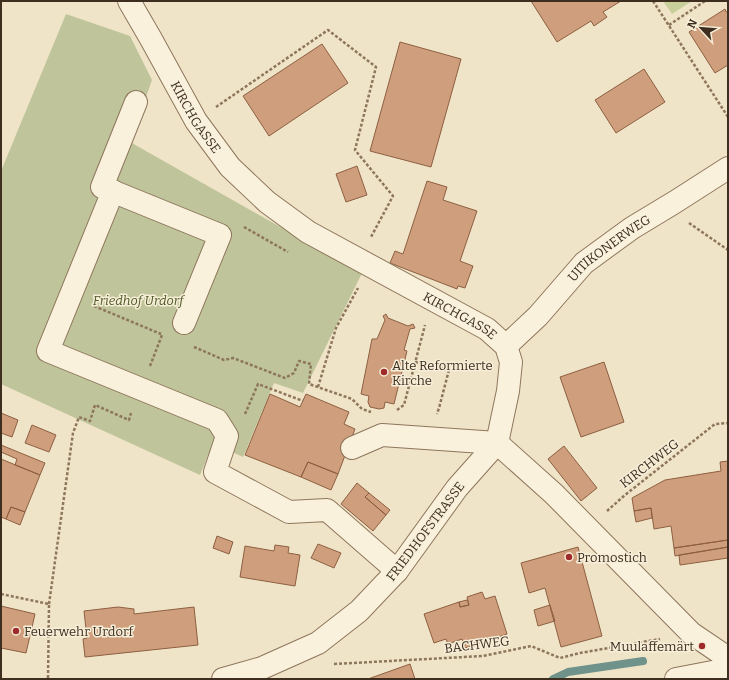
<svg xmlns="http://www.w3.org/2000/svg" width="729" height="680" font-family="Bitter,serif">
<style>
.green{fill:#c9cf9b}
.cemetery{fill:#bfc49a}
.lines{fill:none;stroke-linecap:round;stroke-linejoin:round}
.stream{stroke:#6f938a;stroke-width:8}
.building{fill:#cf9f7d;stroke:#8d5f41}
.minor-casing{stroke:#8d765c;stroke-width:24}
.path{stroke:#8d765c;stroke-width:2.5;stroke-dasharray:3 2;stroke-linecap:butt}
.minor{stroke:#faf1dc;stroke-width:22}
.poi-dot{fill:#9e2a2b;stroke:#f7eed8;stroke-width:1.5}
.labels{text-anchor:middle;stroke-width:3;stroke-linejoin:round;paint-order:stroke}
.street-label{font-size:13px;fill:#3d2e20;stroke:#f7eed8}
.park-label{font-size:13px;font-style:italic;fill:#4d5a26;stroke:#f7eed8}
.poi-label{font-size:13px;fill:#3d2e20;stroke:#f7eed8;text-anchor:start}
</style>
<rect width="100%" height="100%" fill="#f0e4c8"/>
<path class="green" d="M663,1H692L672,14Z"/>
<path class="cemetery" d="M66,14L130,36L152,80L130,142L362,273L303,393L274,383L243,457L213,443L200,475L1,384V171Z"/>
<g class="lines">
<path class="stream" d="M553,679L568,672L643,661"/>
</g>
<path class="building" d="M531,1H621L603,12L607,17L594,26L591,21L557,42Z
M725,9L726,12L728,11V65L715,73L689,32Z
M400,42L461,59L431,167L370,151Z
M322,44L348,83L269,136L243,96Z
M644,69L665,102L616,133L595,100Z
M357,166L367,195L346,202L336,174Z
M427,181L447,187L443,200L477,211L460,261L473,266L465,288L458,286L457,289L390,263L395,251L403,254Z
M386,314L388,318L408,326L413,324L415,328L410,329L404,350L407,351L394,404L385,402L384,408L379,409L370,407L368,402L369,396L361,394L372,339H377L385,320L383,316Z
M604,362L624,422L581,437L560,377Z
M270,394L300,407L306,394L349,412L344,424L355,429L338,474L308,462L301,477L245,455Z
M1,413L18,420L12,437L1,433Z
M32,425L56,435L49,452L25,443Z
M1,445L45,463L40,475L15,465L17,459L1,452Z
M564,446L597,488L581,501L548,459Z
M1,459L40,475L25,512L11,507L6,519L1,517Z
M728,461V540L674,548L671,526L654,529L651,508L634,511L632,498L665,480L721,471L720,462Z
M308,462L338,474L331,490L301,477Z
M357,483L369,493L365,497L386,515L373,531L341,504Z
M369,493L390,510L386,515L365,497Z
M11,507L25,512L20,525L6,519Z
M651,508L652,518L636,522L634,511Z
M217,536L233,542L229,554L213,548Z
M728,540V547L675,556L674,548Z
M318,544L341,553L334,568L311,558Z
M275,545L289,547L288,553L300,555L295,586L240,577L245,546L274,551Z
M578,547L602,636L561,647L545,588L529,593L521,563Z
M728,547V558L680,565L679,555Z
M482,592L485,599L495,596L507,634L465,648L462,639L448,644L446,639L434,643L424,614L459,602L460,607L469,605L467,597Z
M467,600L469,605L460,607L459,602Z
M550,605L555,621L538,626L534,610Z
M1,606L35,614L26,653L1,648Z
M118,607L134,609V614L194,607L198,645L85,657L83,639L87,638L84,611Z
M410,664L415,679H368Z"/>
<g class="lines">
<defs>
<g id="minor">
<path id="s1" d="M129,1L151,39L196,121L230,167L267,202L308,232L487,329L506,346L511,362L508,391L497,443L457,488L397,571L359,611L318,643L262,668L223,679"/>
<path d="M136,102L102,187L220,235L184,323"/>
<path d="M113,191L48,351L217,420L227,436L215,472L289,512L327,510L397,571"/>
<path id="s2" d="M506,346L538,316L584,263L632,228L675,202L728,168"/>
<path d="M497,443L554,494L691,633L728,658"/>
<path d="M352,448L382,435L497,443"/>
<path d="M676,679L728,669"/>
</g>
</defs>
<use href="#minor" class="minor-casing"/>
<path class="path" d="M653,1L728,117
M669,25L705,1
M216,107L328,30L376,67L355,150L393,196L371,237
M689,223L728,250
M244,227L288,252
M94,306L161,334
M194,347L224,360L233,358L285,378L294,373L299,361L311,364L309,384L352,399L362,409L371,412
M415,362L449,370L439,408L437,414
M150,366L162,335
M318,387L336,328L358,288
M397,410L404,405L425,325
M245,414L258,384L303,401
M607,511L625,495L715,424L728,423
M1,594L49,604L48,679
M49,604L73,433L79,417L90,421L95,405L129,420L131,413
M334,664L483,656L531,646L560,658L580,653L660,639"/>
<use href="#minor" class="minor"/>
</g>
<g class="poi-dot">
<circle cx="384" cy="372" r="4"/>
<circle cx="569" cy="557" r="4"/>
<circle cx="16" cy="631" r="4"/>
<circle cx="702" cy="646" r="4"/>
</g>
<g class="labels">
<g class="street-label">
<text dy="5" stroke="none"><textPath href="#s1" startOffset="134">KIRCHGASSE</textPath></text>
<text dy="5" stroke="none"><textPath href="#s2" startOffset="143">UITIKONERWEG</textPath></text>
<text dy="5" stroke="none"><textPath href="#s1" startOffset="470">KIRCHGASSE</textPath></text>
<text transform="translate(649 463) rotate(-38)" y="5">KIRCHWEG</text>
<text transform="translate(425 531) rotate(-53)" y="5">FRIEDHOFSTRASSE</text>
<text transform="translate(477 644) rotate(-7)" y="5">BACHWEG</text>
</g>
<g class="park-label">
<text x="138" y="305">Friedhof Urdorf</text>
</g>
<g class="poi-label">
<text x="392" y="370">Alte Reformierte<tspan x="392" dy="15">Kirche</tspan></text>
<text x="577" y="562">Promostich</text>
<text x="24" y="636">Feuerwehr Urdorf</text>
<text x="694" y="651" text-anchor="end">Muulaffemärt</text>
</g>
</g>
<rect width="729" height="680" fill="none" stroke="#3d2e20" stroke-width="4"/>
<g transform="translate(701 28) rotate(296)" stroke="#f7eed8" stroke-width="3" paint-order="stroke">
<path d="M0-3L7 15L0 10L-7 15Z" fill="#3d2e20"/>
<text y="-6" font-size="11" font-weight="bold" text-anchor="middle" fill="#3d2e20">N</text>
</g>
</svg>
